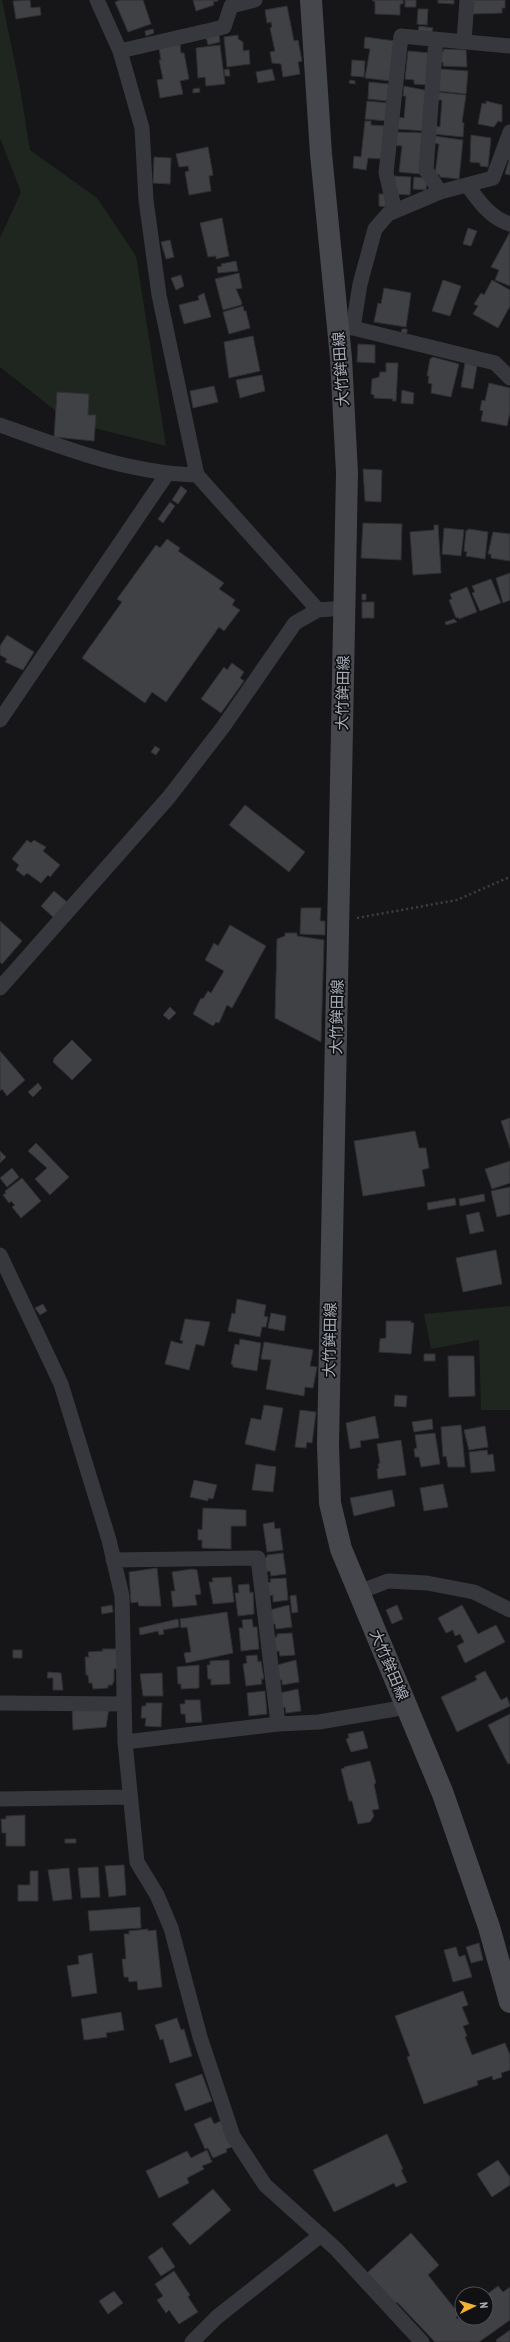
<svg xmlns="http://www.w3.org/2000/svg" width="510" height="2342" font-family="'PT Sans Narrow','Noto Sans JP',sans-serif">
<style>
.green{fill:#1e261f}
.building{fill:#404145;stroke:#303034}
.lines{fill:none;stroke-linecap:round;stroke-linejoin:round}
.path{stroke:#3d3f44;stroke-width:2.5;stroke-dasharray:2 3;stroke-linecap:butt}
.minor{stroke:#37383d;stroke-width:15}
.secondary{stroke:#45474d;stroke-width:22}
.labels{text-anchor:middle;stroke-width:3.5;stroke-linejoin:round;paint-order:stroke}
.street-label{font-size:15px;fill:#a8adb8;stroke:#111113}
</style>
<rect width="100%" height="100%" fill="#161618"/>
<path class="green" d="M0,0H2L20,88L30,150L97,198L136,256L166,446L70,422L0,367V238L21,192L0,138Z
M510,1306V1410H481L479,1340L431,1349L424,1314Z"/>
<path class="building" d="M30,0L31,8L40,7L41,15L16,19L13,1Z
M120,0H143L151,24L128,32L115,2Z
M193,0H218V1L213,2L214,5L196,11Z
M372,0H403V4H400V15L375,14V2Z
M405,0H416V7H405Z
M438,0H454V4L438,3Z
M471,0H505V8H502V13L471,14Z
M287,6L294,41L298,40L302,61L298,62L300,74L283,77L281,64L272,63L270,52L275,51L270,28L272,27L271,22L267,23L265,10Z
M418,9H428L427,25L417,24Z
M419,26L433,28L432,32L418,31Z
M153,29L154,33L146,36L145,31Z
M219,35L220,42L208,45L206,37Z
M238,35V39L243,42V51L249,50L250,64L227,67L224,37Z
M365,37L395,41L391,81L365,78L370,49L364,48Z
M180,44L181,53H184L189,79L180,81L183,94L160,98L157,80L163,79L159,60H161L159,48Z
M220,45L225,84L206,86L205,77L198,78L196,48Z
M444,49L466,50L467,67L443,66V62H441V52H443Z
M408,51L430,53L427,85L414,84V80L405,79Z
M352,60L365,61L364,77L351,76Z
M229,69L230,76H225L224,70Z
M272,69L275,80L258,83L256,72Z
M439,69L468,71L466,94L438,91Z
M350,80L355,81V84L349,83Z
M369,82L389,84L387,101L368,99Z
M404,86L429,91L426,131L396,129L397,117L404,118L406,96H403Z
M199,88L200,92L193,93V89Z
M436,92L466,95L462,122L464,123L463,137L434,134L435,126L440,127L442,100H435Z
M367,101L388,103L386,121L365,119Z
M486,101L502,105V122L498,121L494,127L478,124L482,103L486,104Z
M365,121H371V125L386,126L382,159L368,158L366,170L353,168L354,156L361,157Z
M396,132L426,133L421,174L399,172L402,146L394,145Z
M471,135L491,138L488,167L480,166V163L470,162Z
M434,136L463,140L459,179L440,177V175L435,174L439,144L433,143Z
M208,147L213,175L209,176L211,191L189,195L185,172L189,171L188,166L179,167L176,154Z
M510,148V175L505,174L509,160L506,159Z
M154,157L171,158L170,184L153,183Z
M394,176L411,177L410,195L393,194Z
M414,177L427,178L426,190L413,189Z
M379,194H386V207L379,206Z
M222,218L229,256L216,259V256L208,257L200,223Z
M468,228L477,231L471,246L463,244Z
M510,232V286L495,280L499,270L491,267Z
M170,240L174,257L166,259L161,242Z
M236,261L238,271L218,273L217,267L222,266L221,264Z
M239,273L242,288L236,289L242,303L241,305L223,310L215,279Z
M181,275L184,286L176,290L171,278Z
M443,280L461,286L450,316L432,311Z
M492,280L510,290V306L498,328L473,314L478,306L474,304L481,293L484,295Z
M384,288L411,293L406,327L374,322L378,303L381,304Z
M204,293L211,317L184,324L179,305L199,300L198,296Z
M243,306L244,311H246L250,328L229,334L223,312Z
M402,329H407V333H401Z
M253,336L260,371L229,378L224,342Z
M358,344L375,345V363L357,362Z
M433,357L459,364L451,397L431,393L432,384L428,383L429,376H427L430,359Z
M386,363H398L396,401H392L393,399L374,398V395L371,394L372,379L379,377L380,372H386Z
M465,363L477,366L473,389L461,387Z
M262,375L265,391L240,398L236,380Z
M489,383L510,388V412L507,426L481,421L483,411L480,410L482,400L485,401Z
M214,386L218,402L193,408L190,391Z
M402,390L414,393L413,404L401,403Z
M57,392L89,394L88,415H96L94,441L54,437Z
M363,469L382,470L381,502L365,501Z
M181,486L187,491L178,504L172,500Z
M170,502L175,506L163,523L158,519Z
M363,523L402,524L401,560L361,558Z
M434,525H438L441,573L413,575L410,532L434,530Z
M444,528L464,530L461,556L442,554Z
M469,529L488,532L485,559L466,556L467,552L464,551L466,531Z
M493,532L510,534V561L491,558V554H488Z
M167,539L180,548L178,551L224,583L219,589L235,600L232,605L240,610L224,631L219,627L166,702L152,692L145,703L82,658L122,602L117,599L156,545L160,548Z
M510,573V600L503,603L496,578Z
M491,579L501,603L480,611L472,593L475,592L472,586Z
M467,587L477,612L459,619L458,617L456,618L449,600L452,599L450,594Z
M362,594H366V600H362Z
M362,602H374V618H362Z
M454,619L457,622L446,625L445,622Z
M7,635L34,652L23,670L5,662L7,659L0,655V646Z
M232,663L244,672L240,678L244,681L221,713L201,699L224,667L227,670Z
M155,746L160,749L156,755L151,752Z
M245,805L305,852L289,872L229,825Z
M27,840L31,843L34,840L46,847L43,851L60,865L50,877L48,875L41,883L27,873L24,876L16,870L19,865L12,859Z
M54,891L67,902L54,918L41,906Z
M301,908H321L320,921H325V935L300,934Z
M0,921L22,941L2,964L0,962Z
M230,925L266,946L232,1008L227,1005L219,1023L216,1022L213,1026L193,1014L201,998L203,999L208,991L211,993L224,971L205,960L214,943L218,946Z
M285,933H297V936L324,940L321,1042L275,1018L277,939L285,936Z
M170,1007L176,1013L169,1020L163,1015Z
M72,1040L92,1060L72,1080L53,1062L54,1058Z
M0,1051L25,1080L7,1096L2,1089L0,1091Z
M38,1083L42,1088L33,1097L28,1092Z
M510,1118V1148L501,1121Z
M415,1131L419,1148H426L429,1168L422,1170L425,1186L363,1196L354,1141Z
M36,1143L69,1177L50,1195L35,1179L47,1168L28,1151Z
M0,1151L6,1157L0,1163Z
M510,1161V1183L492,1189L485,1169Z
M12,1168L19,1177L7,1187L0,1178Z
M22,1178L41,1201L21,1218L12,1207L15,1205L11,1201L9,1203L3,1195L6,1193L5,1191Z
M510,1187V1214L497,1217L491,1191Z
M484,1194L485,1201L460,1206L459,1199Z
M455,1198L456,1205L428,1210L427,1203Z
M479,1212L484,1231L470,1234L466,1215Z
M496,1250L502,1284L463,1292L456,1258Z
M237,1299L266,1305L264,1316L268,1317L266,1327H262L260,1337L228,1331L232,1313L235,1314Z
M43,1304L47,1311L40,1315L35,1308Z
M271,1313L286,1316L284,1331L268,1328Z
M185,1319L210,1322L204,1346L196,1344L189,1370L165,1364L171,1341L182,1344L183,1341L180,1340Z
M386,1321H411V1323H414L411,1354L379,1352L380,1339L386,1338Z
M240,1339L261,1343L257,1371L233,1367V1365L231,1364L235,1344L239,1345Z
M264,1342L313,1350L310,1366L317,1367L313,1388L305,1387L304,1396L266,1389L271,1360L261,1359Z
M424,1354H435V1361H424Z
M448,1356H474L475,1396L449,1397Z
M395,1395L407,1396L406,1407L394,1406Z
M264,1405L283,1408L275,1451L245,1444L251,1418L261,1420Z
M300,1410L316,1412L312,1443L307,1442L306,1448L295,1447Z
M375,1416L379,1438L360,1441L361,1447L350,1449L346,1423Z
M432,1419L433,1429L414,1432L412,1422Z
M461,1425L465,1467H448L446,1456L443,1457L441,1427Z
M485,1426L488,1447L469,1450L464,1430Z
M435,1433L440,1464L421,1467L419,1457H415L414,1449L417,1448L415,1435Z
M401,1440L406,1475L378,1479L377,1469L379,1468L378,1464L380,1463L377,1444Z
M487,1450L488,1455L493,1454L495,1471L471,1473L469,1452Z
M256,1464L276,1467L273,1492L252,1490Z
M194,1480L217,1485L213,1499L208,1498V1501L190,1497Z
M443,1484L448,1507L424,1511L420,1488Z
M392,1490L395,1506L354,1516L350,1498Z
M203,1508L246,1510V1526H231V1549L202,1548V1540H198V1529L202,1530Z
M274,1522L275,1529L280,1528L283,1550L267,1552L263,1524Z
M283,1553L286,1574L271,1576L270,1571L265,1572L264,1558L267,1557V1555Z
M157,1568L161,1606H139L138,1602L131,1603L129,1572Z
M192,1569L197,1570L201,1594L195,1595L197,1605L173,1607L171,1591H175L172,1572Z
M231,1577L234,1602L213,1604L209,1582H213L212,1578Z
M286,1578L288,1600L273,1602V1595L269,1596L267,1583L271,1582L270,1579Z
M249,1584L250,1593L253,1592L254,1614L238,1616L235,1593H239L238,1585Z
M296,1595L298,1612L292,1613L290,1596Z
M112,1605L113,1612L102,1614L101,1607Z
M289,1605L292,1627L276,1629L275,1624H272L270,1610Z
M397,1605L403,1619L392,1624L386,1610Z
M462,1605L478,1634L496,1625L505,1642L465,1663L457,1646L464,1642L460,1634L455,1636L453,1630L446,1633L438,1618Z
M227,1612L233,1653L186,1663L184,1653L191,1652L187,1627L181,1628L180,1619Z
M178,1619L179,1627L163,1630L164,1634L159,1635L158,1631L140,1635L139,1628Z
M252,1619L253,1627H257L259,1649L241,1651L239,1628H243L242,1620Z
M292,1633L295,1655L280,1656L279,1651L275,1652L274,1637H277V1634Z
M102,1649H117L118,1669H114V1681L112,1685H108V1688L93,1689L92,1683H89L88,1675H86L85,1657H89L88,1652L103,1651Z
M13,1650H22V1658H13Z
M257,1655L258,1662L261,1661L264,1679H261L262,1684L246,1686L243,1664L247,1663L246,1656Z
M229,1660L230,1684L211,1685V1679H208L207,1665H210V1661Z
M296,1660L299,1682L282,1685V1680H279L277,1665Z
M199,1665V1688L181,1689V1684H178L177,1667Z
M485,1671L501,1700L507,1697L510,1706L457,1732L441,1697L477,1680L475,1676Z
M48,1672L61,1673L63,1690H53V1678H47Z
M162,1673L163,1696H143L140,1674Z
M298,1689L301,1711L286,1713L285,1707L282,1708L280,1693Z
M265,1691L267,1714L249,1716L247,1693Z
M185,1700H200L202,1722L186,1723L185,1714H181L180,1704H185Z
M146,1703H162L161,1727L145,1726L146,1718H141L142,1706H146Z
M72,1707L109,1708L106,1727L73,1730Z
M510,1714V1763L508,1764L488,1725Z
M363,1731L368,1748L351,1752L346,1739L349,1738L348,1734Z
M370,1761L376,1783L374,1784L379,1809L372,1810L374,1816L370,1822L358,1824L352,1801H349L341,1769L345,1768L344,1767Z
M25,1815V1846H6V1833H2L1,1819H6V1816Z
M65,1839H76V1843H65Z
M124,1865L126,1895L109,1897L105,1866Z
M98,1867L100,1897L81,1898L78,1868Z
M69,1868L72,1899L53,1901L48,1870Z
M30,1871H38V1901H18V1885H30Z
M140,1907L141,1928L90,1931L88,1911Z
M148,1929V1931L156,1930L162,1987L138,1990L137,1981L129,1982L128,1977H124L122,1959H126L124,1934H129V1931Z
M479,1943L483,1960L471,1963L466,1947Z
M456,1947L459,1957L465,1955L472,1977L453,1982L444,1950Z
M92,1953L97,1993L72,1997L67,1966L79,1964L78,1956Z
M463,1991L468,2005L462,2007L469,2024L463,2026L467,2036L465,2037L472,2055L505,2043L510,2055V2070L501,2073L502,2077L493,2080L492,2076L477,2081L478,2085L424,2104L407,2057L410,2056L395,2016Z
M121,2012L124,2030L106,2033L107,2037L84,2040L81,2019Z
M177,2018L181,2030L184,2029L192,2056L170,2063L163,2039L160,2040L155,2025Z
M202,2074L212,2101L185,2111L175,2084Z
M211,2117L214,2124L221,2121L232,2147L226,2149L227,2152L213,2158L208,2148L205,2149L194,2124Z
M387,2134L403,2169L401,2170L407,2182L396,2187L394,2183L334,2212L313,2170Z
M207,2150L212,2162L202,2166L204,2169L187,2178L189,2183L159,2198L146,2171L187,2151L191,2158Z
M498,2160L510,2177V2185L492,2197L477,2174Z
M213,2189L231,2210L190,2245L172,2224Z
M411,2233L439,2265L428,2275L459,2314L456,2317L457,2319L462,2316V2318H486V2295L498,2286L503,2292L510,2287V2320L479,2342H435L397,2302L395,2304L367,2273Z
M162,2247L175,2267L161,2276L148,2257Z
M174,2271L190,2295L188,2297L198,2312L179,2324L169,2310L166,2313L157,2300L163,2296L155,2284Z
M114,2291L123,2303L108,2314L99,2301Z
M510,2330V2342H497L496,2340Z"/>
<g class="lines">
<path class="path" d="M357,918L457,900L510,877"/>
<path class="minor" d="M97,0L120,51L142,128L146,200L159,295L197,475L318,610L345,608
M436,39L426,170L440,192
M464,41L467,0
M120,51L224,27L231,6L255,0
M467,185C479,201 490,218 510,224
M395,211L386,173L401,36L510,46
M345,326L495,363L510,378
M353,328L360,284L375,229L388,214L440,192L493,178L510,132
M0,425C64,448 128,473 197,475
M0,720L167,474
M0,988L169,797L223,727L295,623L318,610
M0,1255L61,1384L109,1540L122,1596L125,1742L137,1862L157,1895L171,1928L200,2037L233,2136L265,2185L336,2249L422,2342
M113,1560L258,1558L278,1724
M359,1592L388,1581L427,1583L474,1592L510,1610
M0,1703L124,1704
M125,1742L278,1724L319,1722L407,1707
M0,1799L130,1797
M192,2342L217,2317L321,2235"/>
<path class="secondary" d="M311,0L321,154L341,358L347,473L328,1445L330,1503L341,1549L443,1794L489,1927L510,2002"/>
</g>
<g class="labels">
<g class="street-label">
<text transform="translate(341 369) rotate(-94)" y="5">大竹鉾田線</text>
<text transform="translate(343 693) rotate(-89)" y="5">大竹鉾田線</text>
<text transform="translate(337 1017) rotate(-89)" y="5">大竹鉾田線</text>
<text transform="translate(330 1340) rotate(-89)" y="5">大竹鉾田線</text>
<text transform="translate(389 1665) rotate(67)" y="5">大竹鉾田線</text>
</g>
</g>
<g transform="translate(474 2306) rotate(85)"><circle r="19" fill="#111113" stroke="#4d4f55"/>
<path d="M0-3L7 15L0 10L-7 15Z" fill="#f2b134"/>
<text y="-6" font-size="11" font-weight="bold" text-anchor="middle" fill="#a8adb8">N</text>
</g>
</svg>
